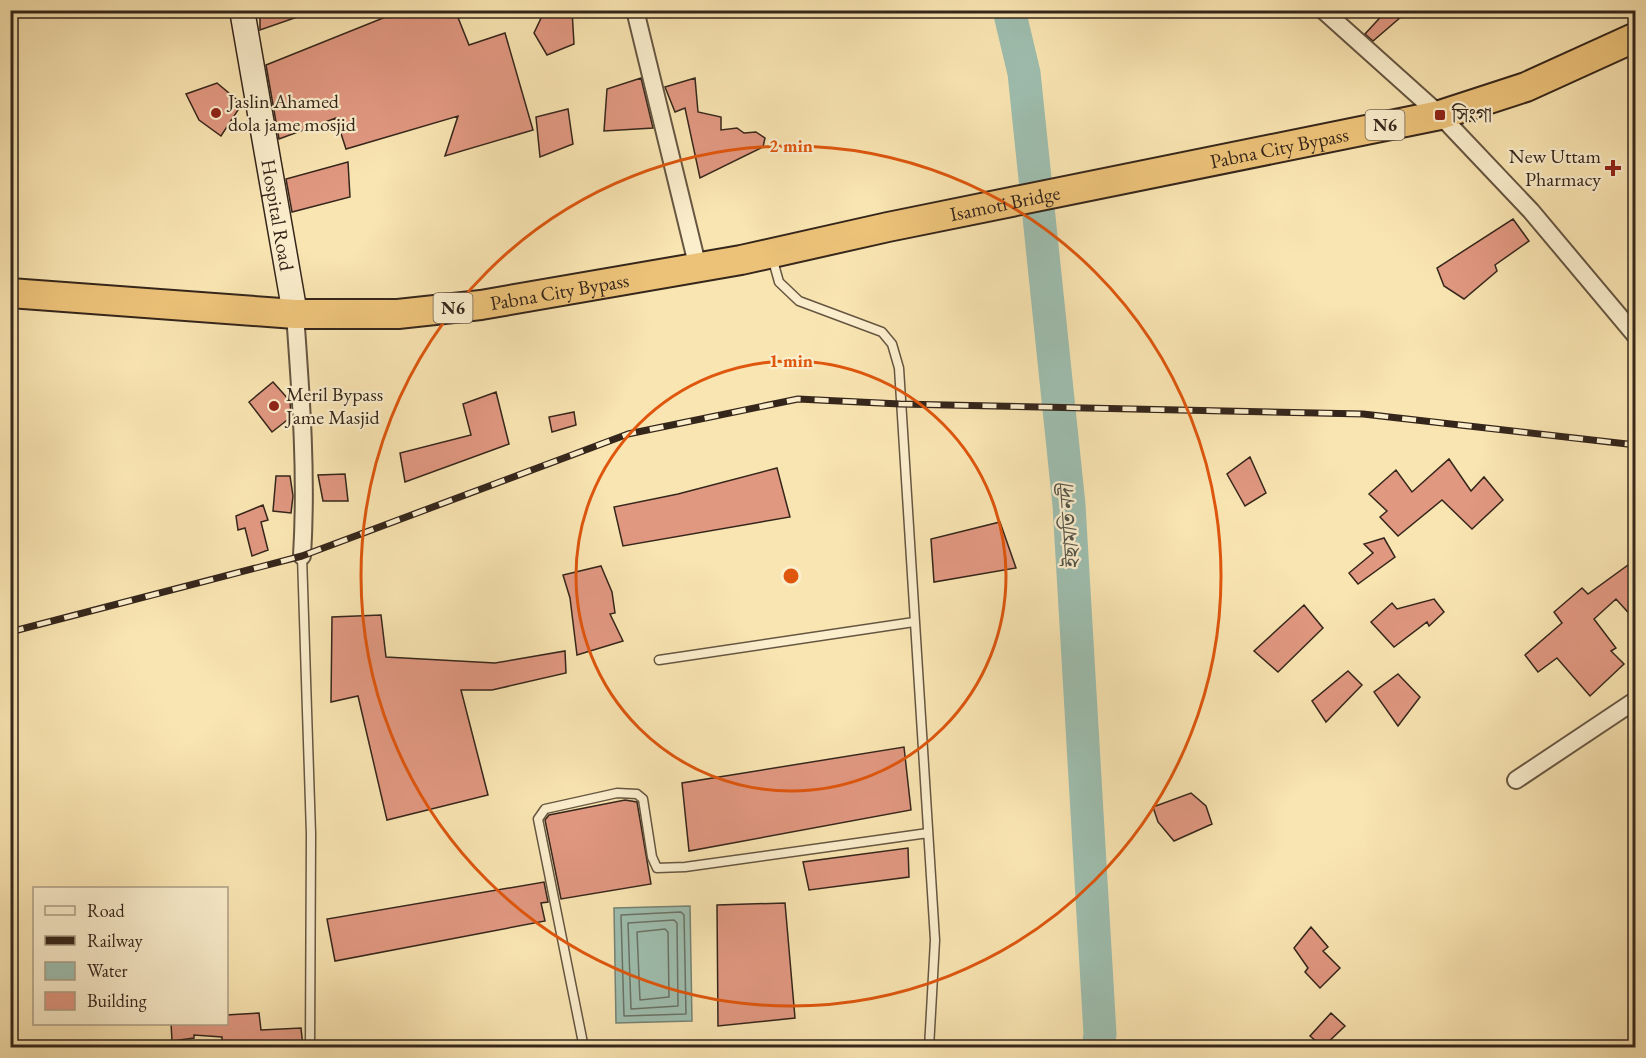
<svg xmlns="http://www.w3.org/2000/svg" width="1646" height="1058" font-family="'EB Garamond','Noto Serif Bengali',serif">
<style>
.water{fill:#9ebfb0;stroke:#748274;stroke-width:1.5}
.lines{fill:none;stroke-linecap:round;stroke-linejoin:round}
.shore{stroke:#6a7266;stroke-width:1.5}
.river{stroke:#9ebfb0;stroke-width:33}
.building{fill:#e19881;stroke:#35261b;stroke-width:1.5}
.service-casing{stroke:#665641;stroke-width:11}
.minor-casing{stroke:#665641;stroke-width:20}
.secondary-casing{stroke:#35261b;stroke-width:27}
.trunk-casing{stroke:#35261b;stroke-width:32}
.service{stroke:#fbeecd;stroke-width:8}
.minor{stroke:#fbeecd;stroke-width:16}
.secondary{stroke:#fbeecd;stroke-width:24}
.trunk{stroke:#ecc279;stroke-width:28}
.rail-casing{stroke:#35261b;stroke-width:7}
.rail{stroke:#fbeecd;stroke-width:4.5;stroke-dasharray:14;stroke-linecap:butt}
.ring{fill:none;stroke:#df560d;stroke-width:3}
.poi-dot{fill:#8f2418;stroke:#fbeecd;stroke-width:2}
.labels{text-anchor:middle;stroke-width:4.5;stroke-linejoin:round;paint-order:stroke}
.shield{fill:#fbeecd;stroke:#706250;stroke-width:1.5}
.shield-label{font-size:18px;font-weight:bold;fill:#35261b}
.poi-label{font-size:20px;fill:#35261b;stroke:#fbeecd;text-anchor:start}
.street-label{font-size:20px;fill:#35261b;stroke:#fbeecd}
.water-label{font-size:21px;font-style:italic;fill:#545448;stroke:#fbeecd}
.centre{fill:#df560d;stroke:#fbeecd;stroke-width:3}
.ring-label{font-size:18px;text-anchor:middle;font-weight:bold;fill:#df560d;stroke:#fbeecd;stroke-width:4.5;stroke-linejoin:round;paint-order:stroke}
</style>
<rect width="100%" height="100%" fill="#f9e5b2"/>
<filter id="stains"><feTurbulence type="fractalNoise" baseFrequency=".00333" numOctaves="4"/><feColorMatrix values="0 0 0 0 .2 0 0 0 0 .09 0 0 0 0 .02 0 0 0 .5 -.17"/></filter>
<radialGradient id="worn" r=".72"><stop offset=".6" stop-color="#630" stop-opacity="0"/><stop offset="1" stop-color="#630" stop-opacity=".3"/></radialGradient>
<path class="water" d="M690,906L692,1021L616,1023L614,908Z"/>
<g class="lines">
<path class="shore" d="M681,912L684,915L686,1014L624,1016L621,915Z
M674,920L677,923L678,1006L631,1009L628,923Z
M665,929L668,932L669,997L640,1000L637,932Z"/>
<path class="river" d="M1009,10L1024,73L1069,505L1100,1034L1098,1048"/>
</g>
<path class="building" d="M260,10H309V13L260,30Z
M403,10H455L469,45L505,33L533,130L445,156L458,116L346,149L336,118L279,139L266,65Z
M553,10H572L574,44L547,55L534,33L544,12Z
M1387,10H1409L1373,41L1365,34Z
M641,78L653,128L604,131L607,89Z
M695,78L698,112L721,117V130L737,128L744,133L756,132L765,138L763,147L700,178L685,108L675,112L665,87Z
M217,83L242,104L221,136L199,120L186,94Z
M568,109L573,144L540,157L536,117Z
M348,162L350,197L292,212L286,179Z
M1513,219L1529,241L1495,265L1497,271L1464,299L1444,286L1437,268Z
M273,382L290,401L291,417L272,432L249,402Z
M496,392L509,444L405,482L400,453L471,435L463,404Z
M574,412L576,425L552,432L549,417Z
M1250,457L1266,493L1245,506L1227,474Z
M1449,459L1471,491L1484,477L1503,500L1472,529L1442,500L1398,536L1380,517L1387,511L1369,494L1396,470L1412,492Z
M777,468L790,517L623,546L614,507L678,494Z
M345,474L348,501H323L318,475Z
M276,476H290L293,496L291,513L273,511Z
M263,505L268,520L261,522L268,550L252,556L245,528L238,530L236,516Z
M1000,522L1016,568L934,582L931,539Z
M1384,538L1395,557L1358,584L1349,573L1373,553L1364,544Z
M1635,560V620L1616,599L1594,619L1616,648L1611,651L1624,664L1590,696L1557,658L1538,672L1525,655L1562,623L1554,612L1582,588L1588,594Z
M601,566L612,592L615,613L610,614L623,641L577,655L570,598L563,575Z
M1434,599L1444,612L1429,626L1427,622L1394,647L1371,622L1392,603L1397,609Z
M1304,605L1323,628L1278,672L1254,651Z
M381,615L386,657L495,663L565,651L566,673L492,690H461L488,795L387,820L358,696L331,702L332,617Z
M1348,671L1362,685L1326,722L1312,701Z
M1398,674L1420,697L1398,726L1374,692Z
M904,747L911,810L689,851L682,783Z
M1191,793L1206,806L1212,824L1174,841L1158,822L1153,807Z
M625,800L637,802L651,884L561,899L545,820L549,815Z
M908,848L909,877L809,890L803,862Z
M544,882L548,902L541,903L545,921L335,961L327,919Z
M785,903L795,1018L718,1026L717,905Z
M1311,927L1328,947L1323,951L1340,968L1320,988L1305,972L1308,968L1294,948Z
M259,1013L261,1030L301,1028L303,1047H222V1037L194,1035V1038L172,1041L171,1023H226V1015Z
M1331,1013L1345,1026L1323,1047L1310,1036Z"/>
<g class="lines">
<defs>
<path id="service" d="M772,257L779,282L799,301L882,332L892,344L899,368L935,940L929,1048
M302,556L311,834L310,1048
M659,660L914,622
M584,1048L538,819L545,809L617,793L637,794L643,799L652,857L657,868L685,867L928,833"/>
<path id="minor" d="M635,10L698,268
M1323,10L1440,115L1531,211L1636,336
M295,314C301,396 307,475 302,556
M1516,780L1636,700"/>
<g id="secondary">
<path id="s1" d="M242,10L295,314"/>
</g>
<g id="trunk">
<path id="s2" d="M10,293L295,314H398L481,305L741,260L888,227L1440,115L1526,87L1636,37"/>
</g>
</defs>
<use href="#service" class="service-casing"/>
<use href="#minor" class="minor-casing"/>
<use href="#secondary" class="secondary-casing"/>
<use href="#trunk" class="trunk-casing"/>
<use href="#service" class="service"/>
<use href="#minor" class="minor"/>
<use href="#secondary" class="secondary"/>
<use href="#trunk" class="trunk"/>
<defs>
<path id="rail" d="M10,632L302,556L628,434L798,399L900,404L1363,414L1636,445"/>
</defs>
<use href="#rail" class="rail-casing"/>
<use href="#rail" class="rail"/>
</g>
<g class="ring">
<circle cx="791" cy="576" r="215"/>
<circle cx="791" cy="576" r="430"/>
</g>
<g class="poi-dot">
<circle cx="216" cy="113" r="6"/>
<rect x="1434" y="109" width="12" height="12" rx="3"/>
<path d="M1610 159h6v6h6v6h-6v6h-6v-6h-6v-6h6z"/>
<circle cx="274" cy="406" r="6"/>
</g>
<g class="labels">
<g class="shield">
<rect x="1365.5" y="110" width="39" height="30" rx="4.5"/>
<rect x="433.5" y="293" width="39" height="30" rx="4.5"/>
</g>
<g class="shield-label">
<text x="1385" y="131">N6</text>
<text x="453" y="314">N6</text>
</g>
<g class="poi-label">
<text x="228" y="108">Jaslin Ahamed<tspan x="228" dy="23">dola jame mosjid</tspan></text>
<text x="1452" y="122">সিংগা</text>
<text x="1601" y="163" text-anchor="end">New Uttam<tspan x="1601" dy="23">Pharmacy</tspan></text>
<text x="286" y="401">Meril Bypass<tspan x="286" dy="23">Jame Masjid</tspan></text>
</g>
<g class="street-label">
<text dy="7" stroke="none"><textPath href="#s2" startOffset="1286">Pabna City Bypass</textPath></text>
<text dy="7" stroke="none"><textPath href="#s2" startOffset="1006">Isamoti Bridge</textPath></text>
<text dy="7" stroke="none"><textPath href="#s1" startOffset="208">Hospital Road</textPath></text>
<text dy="7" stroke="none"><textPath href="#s2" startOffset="552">Pabna City Bypass</textPath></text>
</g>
<g class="water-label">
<text transform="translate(1069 527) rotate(-94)" y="7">ইছামতি নদী</text>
</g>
</g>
<circle cx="791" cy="576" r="9" class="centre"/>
<g class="ring-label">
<text x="791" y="152">2 min</text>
<text x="791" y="367">1 min</text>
</g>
<rect width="1646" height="1058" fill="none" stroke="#f9e5b2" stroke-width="36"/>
<rect x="12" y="12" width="1622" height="1034" fill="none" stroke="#35261b" stroke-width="3"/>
<rect x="18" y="18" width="1610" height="1022" fill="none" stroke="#35261b" stroke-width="1.5"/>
<rect x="33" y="887" width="195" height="138" fill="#fbeecd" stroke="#ac9e86" stroke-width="1.5"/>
<rect x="45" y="906" width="30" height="9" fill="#fbeecd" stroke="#ac9e86" stroke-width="1.5"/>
<text x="87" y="917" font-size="18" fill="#35261b">Road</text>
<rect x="45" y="936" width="30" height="9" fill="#35261b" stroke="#ac9e86" stroke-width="1.5"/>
<text x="87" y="947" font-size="18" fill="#35261b">Railway</text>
<rect x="45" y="962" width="30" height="18" fill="#9ebfb0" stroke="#ac9e86" stroke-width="1.5"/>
<text x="87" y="977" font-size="18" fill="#35261b">Water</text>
<rect x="45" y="992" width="30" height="18" fill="#e19881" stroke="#ac9e86" stroke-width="1.5"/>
<text x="87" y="1007" font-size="18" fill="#35261b">Building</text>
<rect width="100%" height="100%" filter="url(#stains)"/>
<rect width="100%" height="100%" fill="url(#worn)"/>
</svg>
